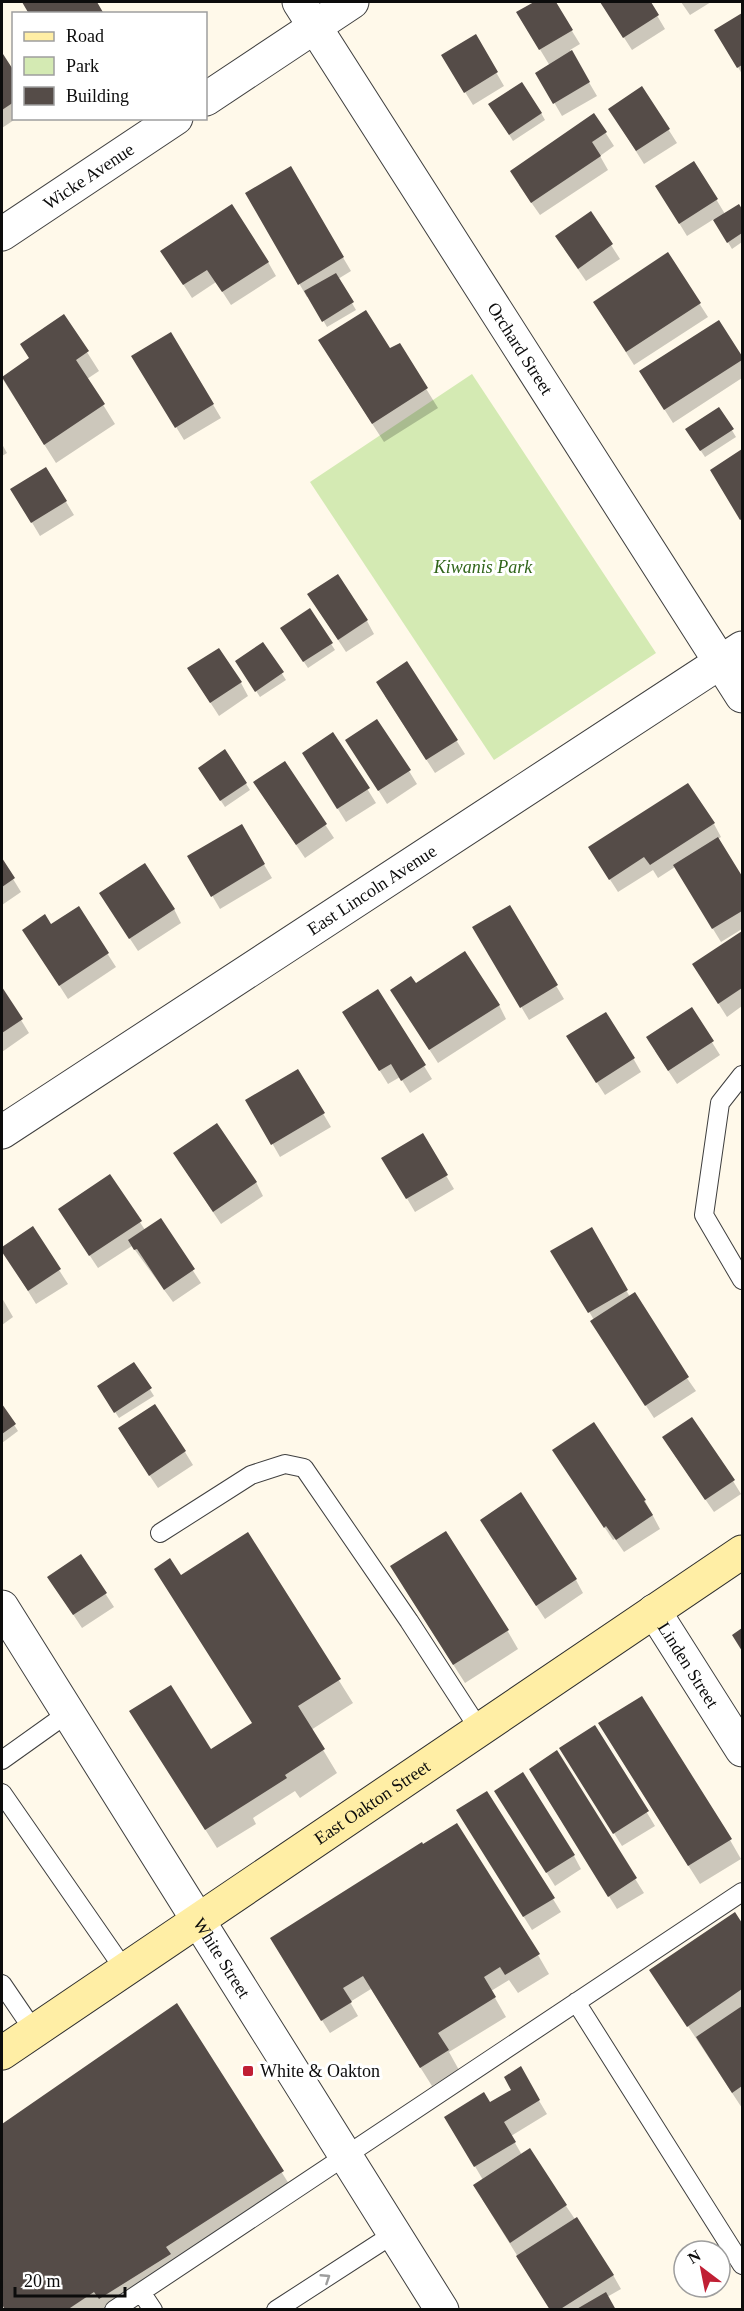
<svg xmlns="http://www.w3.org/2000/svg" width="744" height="2311" font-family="Georgia,serif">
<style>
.green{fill:#d4eab3}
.shadow{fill:#0003}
.building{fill:#554c48}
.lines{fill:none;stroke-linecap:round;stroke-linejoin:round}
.service-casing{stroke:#3f3f3f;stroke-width:20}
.minor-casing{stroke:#3f3f3f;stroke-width:35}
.secondary-casing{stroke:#2e2e2e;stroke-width:35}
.service{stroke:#fff;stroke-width:18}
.minor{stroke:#fff;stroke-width:33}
.secondary{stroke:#ffeea5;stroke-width:33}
.oneway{stroke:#9e9e9e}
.poi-dot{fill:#c01f34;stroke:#fff;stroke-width:2}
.labels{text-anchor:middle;stroke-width:6;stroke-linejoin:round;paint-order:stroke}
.street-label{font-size:18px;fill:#0c0c0c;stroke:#fff}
.park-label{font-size:18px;font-style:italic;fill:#30651a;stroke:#fff}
.poi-label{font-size:18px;fill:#0c0c0c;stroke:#fff;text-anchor:start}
</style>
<rect width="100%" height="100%" fill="#fff9ea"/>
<path class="green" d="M472,374L656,653L494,760L310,482Z"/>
<path class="shadow" d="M23,2H95L102,14H30Z
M537,2H554L580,44L570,50L597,96L562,116L537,73L550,66L518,13Z
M601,2H649L665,29L632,50Z
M681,2H711L690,15Z
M742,15V74L716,30Z
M475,36L504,86L473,105L443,56Z
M2,56L14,74V118H17L2,128Z
M642,88L677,143L644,164L610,110Z
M494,111L541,113L545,120L513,141Z
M594,115L614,146L600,156L608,170L540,215L519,185Z
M290,168L351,271L338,279L356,310L327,327L309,296L307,297L247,194Z
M716,199L725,214L739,206L742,212V242L732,249L714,219L687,236L665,200Z
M591,214L620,259L586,281L564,249Z
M668,255L708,317L634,365L603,316Z
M268,262L276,276L231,305L216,282L192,298L170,264Z
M64,316L99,371L87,379L115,424L56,463L2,378L31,359Z
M719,322L742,359V378L673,423L649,385Z
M171,334L221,418L184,440L133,356Z
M399,345L438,408L384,442L331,360L390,350Z
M719,409L736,437L705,457L691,436Z
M2,444L7,453L2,456Z
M742,451V521L712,470Z
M46,469L74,515L40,536L12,489Z
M317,608L367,621L374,634L346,652Z
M310,611L335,650L308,668L286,635Z
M263,644L286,680L260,697L241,668Z
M407,663L465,754L435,773L385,696Z
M197,682L241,683L248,696L219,716Z
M333,734L376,803L346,822L311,766Z
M225,751L250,790L225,807L204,775Z
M355,753L409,771L417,784L387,804Z
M285,764L334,838L305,858L263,796Z
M714,824L721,837L718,839L742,879V929L721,942L675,867L658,878L653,870L618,892L598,861Z
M241,826L272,878L220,909L189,856Z
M2,861L21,892L2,905Z
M109,907L174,909L181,923L138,951Z
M509,907L564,999L529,1020L474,928Z
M78,908L116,967L68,999L32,943L50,926Z
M742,933V1006L727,1017L694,965Z
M416,985L499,1005L506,1019L438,1063L400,1004Z
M2,989L29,1033L2,1052Z
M378,991L432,1079L410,1093L400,1077L388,1084L352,1026Z
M691,1009L720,1055L677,1084L655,1051Z
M576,1050L633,1058L641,1072L605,1095Z
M298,1071L331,1127L280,1157L248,1101Z
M422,1135L454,1189L415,1212L383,1158Z
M183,1167L256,1182L263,1196L221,1224Z
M110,1176L145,1230L160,1220L201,1283L173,1302L132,1246L98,1268L68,1223Z
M32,1228L68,1284L36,1304L2,1249Z
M591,1229L630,1297L696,1391L654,1418L600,1335L594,1320L553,1251Z
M2,1298L13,1317L2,1325Z
M134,1364L154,1396L119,1418L99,1387Z
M2,1406L18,1431L2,1443Z
M593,1424L645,1501L660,1529L624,1552L615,1539L613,1540L554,1451Z
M127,1442L185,1452L193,1465L158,1488Z
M672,1451L733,1481L741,1494L714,1512Z
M247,1534L353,1703L311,1730L337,1773L300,1798L295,1791L253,1818L256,1824L217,1848L142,1730L211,1751L253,1724Z
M489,1534L576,1580L583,1593L545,1619Z
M81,1556L114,1607L82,1628L57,1590Z
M403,1586L507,1630L518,1649L465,1683Z
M595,1727L655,1826L622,1846L569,1761Z
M611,1743L730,1840L741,1859L700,1884Z
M556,1753L644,1893L617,1909L538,1783Z
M504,1804L574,1856L581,1869L555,1886Z
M466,1824L553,1899L561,1912L532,1930Z
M734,1914L742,1926V2108L651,1970Z
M279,1952L538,1955L549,1974L518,1993L509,1980L491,1991L506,2017L449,2052L459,2070L432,2086L371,1989L350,2002L358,2016L330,2033Z
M176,2005L296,2195L123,2310H5L2,2304V2126Z
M520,2069L547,2114L511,2136L522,2155L566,2206L613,2275L621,2289L607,2297L614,2310H551L482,2199L483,2180L446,2117L489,2104L513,2090Z"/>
<path class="building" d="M22,2H97L104,14H29Z
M534,2H556L573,30L539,50L516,12Z
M600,2H651L659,15L623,38Z
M742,13V65L737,68L714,30Z
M476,34L498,72L464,93L441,55Z
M572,50L590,82L553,104L535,73Z
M3,54L14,71V102L2,110Z
M522,82L542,113L509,135L488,104Z
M642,86L670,129L636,151L608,109Z
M594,113L607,132L592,142L601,156L531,203L510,171Z
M694,161L718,199L679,224L655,186Z
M291,166L344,257L298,285L245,193Z
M232,204L269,262L222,292L207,270L183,285L160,251Z
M739,204L742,209V233L727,243L713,220Z
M591,211L613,244L578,269L555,236Z
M668,252L701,303L626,352L593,302Z
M336,273L354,302L322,322L304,291Z
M366,310L390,348L400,343L428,388L372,424L318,340Z
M64,314L89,351L76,360L105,404L44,445L2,377L29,358L20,344Z
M719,320L742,356V360L664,410L639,371Z
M171,332L214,404L175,428L131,356Z
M719,407L734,429L700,451L685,429Z
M742,449V519L740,520L710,470Z
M46,467L67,501L31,523L10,489Z
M338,574L368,620L338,640L307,594Z
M310,608L333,643L303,662L280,628Z
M263,642L284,672L255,692L235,661Z
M219,648L242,682L210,703L187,668Z
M407,661L458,740L426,760L376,682Z
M377,719L411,770L378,791L345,740Z
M333,732L370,788L337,809L302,753Z
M225,749L247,783L220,801L198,768Z
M285,761L327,824L296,845L253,782Z
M688,783L715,823L650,865L644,857L609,880L588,847Z
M242,824L265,864L211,897L187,856Z
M718,837L742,876V911L712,929L673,865Z
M2,858L15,878L2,887Z
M145,863L175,909L129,939L99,893Z
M510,905L558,985L520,1008L472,927Z
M79,906L109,953L59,986L22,930L45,914L51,924Z
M742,931V988L718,1004L692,964Z
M465,951L500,1005L429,1050L390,990L411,976L416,983Z
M2,987L23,1019L2,1033Z
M378,989L426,1065L401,1081L391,1064L379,1071L342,1012Z
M692,1007L714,1041L668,1071L646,1037Z
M606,1012L635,1058L596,1083L566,1036Z
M298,1069L325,1113L271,1145L245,1100Z
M217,1123L257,1182L213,1212L173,1153Z
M423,1133L448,1175L406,1199L381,1158Z
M110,1174L142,1221L89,1256L58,1209Z
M161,1218L195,1269L164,1290L137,1249L134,1250L128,1240Z
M33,1226L61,1269L28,1291L2,1252V1247Z
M592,1227L628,1290L588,1313L550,1251Z
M635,1292L689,1377L645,1406L590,1321Z
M134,1362L152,1388L114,1413L97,1386Z
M2,1404L16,1424L2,1434Z
M155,1404L186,1451L149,1476L118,1428Z
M692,1417L735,1480L705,1500L662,1437Z
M594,1422L646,1500L644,1501L653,1515L616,1540L606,1526L604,1528L552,1450Z
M521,1492L577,1579L536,1606L480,1520Z
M446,1531L509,1630L453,1665L390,1566Z
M248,1532L341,1679L298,1706L325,1749L285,1775L287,1778L205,1830L129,1711L171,1685L211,1749L252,1723L154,1569L170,1558L181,1575Z
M81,1554L107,1593L73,1615L47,1577Z
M742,1628V1651L732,1635Z
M642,1696L732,1839L688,1866L598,1723Z
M595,1725L649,1811L613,1834L559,1748Z
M557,1750L637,1878L608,1897L529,1769Z
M523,1772L575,1855L546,1873L494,1791Z
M487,1791L555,1898L523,1917L456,1810Z
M457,1823L540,1954L505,1975L500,1967L484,1977L496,1997L438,2033L449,2050L420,2068L363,1976L343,1988L352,2002L321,2021L270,1938L422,1842L423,1844Z
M735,1912L742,1923V1989L687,2027L649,1970Z
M177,2003L284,2171L166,2247L171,2254L99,2299L94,2292L67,2310H5L2,2304V2124Z
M742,2006V2086L732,2093L696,2037Z
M521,2066L540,2100L504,2122L516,2142L474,2167L444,2117L484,2092L490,2102L511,2090L504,2077Z
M530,2148L567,2205L510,2243L473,2185Z
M577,2217L614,2275L559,2310H550L516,2256Z
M606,2292L616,2310H575Z"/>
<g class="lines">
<defs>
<path id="service" d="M742,1075L720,1103L704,1215L742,1280
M160,1533L251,1475L285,1464L304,1468L409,1621L479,1729
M2,1760L68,1713
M2,1793L124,1969
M2,1984L34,2031
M576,2002L742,2265
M141,2292L153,2310
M114,2310L742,1892
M276,2310L395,2233"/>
<g id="minor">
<path id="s1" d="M299,2L742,696"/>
<path d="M206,99L352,2"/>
<path id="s2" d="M2,234L176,118"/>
<path id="s3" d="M2,1132L742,648"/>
<path id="s4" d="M2,1607L442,2310"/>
<path id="s5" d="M654,1611L742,1750"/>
</g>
<g id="secondary">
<path id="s6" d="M2,2053L742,1552"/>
</g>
</defs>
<use href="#service" class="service-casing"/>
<use href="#minor" class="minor-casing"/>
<use href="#secondary" class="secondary-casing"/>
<use href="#service" class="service"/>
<use href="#minor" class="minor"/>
<use href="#secondary" class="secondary"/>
</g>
<defs><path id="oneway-chevron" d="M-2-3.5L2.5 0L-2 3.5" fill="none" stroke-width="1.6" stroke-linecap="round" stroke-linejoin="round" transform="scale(1.5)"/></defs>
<use class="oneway" href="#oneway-chevron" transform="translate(326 2278) rotate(-33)"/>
<rect class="poi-dot" x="242" y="2065" width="12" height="12" rx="3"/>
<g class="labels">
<g class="street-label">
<text dy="6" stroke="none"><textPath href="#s2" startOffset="104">Wicke Avenue</textPath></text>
<text dy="6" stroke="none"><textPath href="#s1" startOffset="411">Orchard Street</textPath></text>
<text dy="6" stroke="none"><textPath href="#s3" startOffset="442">East Lincoln Avenue</textPath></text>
<text dy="6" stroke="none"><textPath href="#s5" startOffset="64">Linden Street</textPath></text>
<text dy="6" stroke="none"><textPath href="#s6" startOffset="447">East Oakton Street</textPath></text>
<text dy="6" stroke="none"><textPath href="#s4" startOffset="414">White Street</textPath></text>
</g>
<g class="park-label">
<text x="483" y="573">Kiwanis Park</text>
</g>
<g class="poi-label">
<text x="260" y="2077">White &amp; Oakton</text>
</g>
</g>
<rect width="744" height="2311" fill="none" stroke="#0c0c0c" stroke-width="6"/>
<rect x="12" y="12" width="195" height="108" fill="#ffffff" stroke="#9e9e9e" stroke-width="1.5"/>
<rect x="24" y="32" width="30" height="9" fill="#ffeea5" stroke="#9e9e9e" stroke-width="1.5"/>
<text x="66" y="42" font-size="18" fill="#0c0c0c">Road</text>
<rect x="24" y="57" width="30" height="18" fill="#d4eab3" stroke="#9e9e9e" stroke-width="1.5"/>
<text x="66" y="72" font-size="18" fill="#0c0c0c">Park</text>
<rect x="24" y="87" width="30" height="18" fill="#554c48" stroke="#9e9e9e" stroke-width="1.5"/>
<text x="66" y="102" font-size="18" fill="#0c0c0c">Building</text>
<g transform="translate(702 2269) rotate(328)"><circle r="28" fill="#ffffff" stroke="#9e9e9e" stroke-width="1.5"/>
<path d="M0-4.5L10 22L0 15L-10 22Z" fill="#c01f34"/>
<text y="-9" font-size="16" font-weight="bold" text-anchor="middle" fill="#0c0c0c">N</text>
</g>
<path d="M15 2287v9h110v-9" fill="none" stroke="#0c0c0c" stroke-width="3"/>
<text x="24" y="2287" font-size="18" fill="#0c0c0c" stroke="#ffffff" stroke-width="4.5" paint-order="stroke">20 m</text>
</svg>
